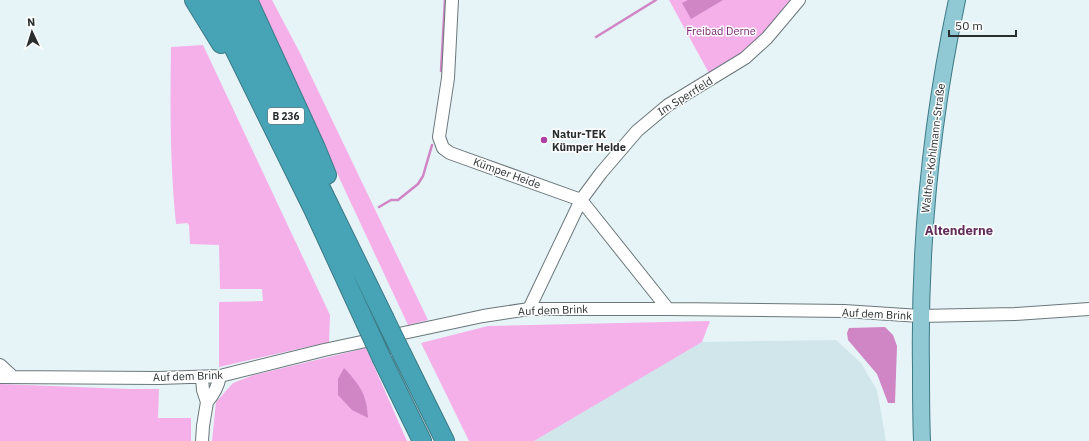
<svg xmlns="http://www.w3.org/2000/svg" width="1089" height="441" font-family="'IBM Plex Sans',sans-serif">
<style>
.built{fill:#d1e6eb}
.green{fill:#f5b0ea}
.water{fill:#d085c5}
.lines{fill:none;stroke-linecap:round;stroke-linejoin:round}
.stream{stroke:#d085c5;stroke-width:2.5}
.minor-casing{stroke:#6b777a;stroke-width:14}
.major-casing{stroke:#3c7a86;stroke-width:18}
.highway-casing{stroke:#3c7a86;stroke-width:20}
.minor{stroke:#fff;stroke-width:12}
.major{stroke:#90c8d3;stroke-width:16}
.highway{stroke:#46a4b6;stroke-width:18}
.highway-bridge-casing{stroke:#3c7a86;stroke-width:20;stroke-linecap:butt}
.highway-bridge{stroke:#46a4b6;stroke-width:18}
.poi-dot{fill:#ac41a1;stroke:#fefefe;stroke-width:1.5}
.labels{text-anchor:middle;stroke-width:3;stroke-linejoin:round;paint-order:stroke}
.shield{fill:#fefefe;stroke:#686c6c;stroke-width:1}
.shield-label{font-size:10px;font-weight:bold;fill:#282d2e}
.park-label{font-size:11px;fill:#761d6e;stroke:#fefefe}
.street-label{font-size:11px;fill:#282d2e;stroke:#fefefe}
.poi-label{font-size:11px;font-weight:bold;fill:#282d2e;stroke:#fefefe;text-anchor:start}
.quarter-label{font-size:13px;font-weight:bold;fill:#622d5c;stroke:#fefefe}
</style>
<rect width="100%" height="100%" fill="#e6f4f7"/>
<path class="built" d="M836,340L861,363L877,390L886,441H534L664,363L702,342Z"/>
<path class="green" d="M256,0H272L300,53L428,320L408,325Z
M669,0H791L768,28L744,53L710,75Z
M203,45L330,315L329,342L219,367V302L263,301L262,289H220L219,245L190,244L189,225L187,223L176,224C170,165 170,106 171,47Z
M710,321L702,342L534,441H469L421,343L488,326Z
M366,348L407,441H212L216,402L233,383L254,375Z
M0,384L129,389H159L158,418H191V441H0Z"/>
<path class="water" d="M688,0H723L691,19L682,3Z
M885,327L893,335L897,346L895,403H888L877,374L848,340L847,333L849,328Z
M344,368C360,385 367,395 368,418L352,410L338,395V379Z"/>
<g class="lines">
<path class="stream" d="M596,37L656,0
M441,71L445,0
M379,207L391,200H398L418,184L423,176L432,145"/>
<defs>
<path id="minor" d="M452,0L448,78L439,137L443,148L450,153L581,200L668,309
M529,309L581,200L601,173L637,131L668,105L745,58L767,38L799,0
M0,365L13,377
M0,377L159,378L220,376L324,350L483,316L529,309H668L844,311L920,316L1015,314L1089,309
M202,378L203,390L207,402L203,426L202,441
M207,402C214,394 218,387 220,376"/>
<path id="major" d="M922,441C921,417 921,392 921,368C919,244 931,121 957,0"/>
<path id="highway" d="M194,0L221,44
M210,0L313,209L365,322
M229,0L384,317
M248,0L316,148L327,175
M402,354L445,441
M382,359L422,441"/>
</defs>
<use href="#minor" class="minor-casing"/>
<use href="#major" class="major-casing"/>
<use href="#highway" class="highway-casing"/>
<use href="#minor" class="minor"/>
<use href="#major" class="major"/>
<use href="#highway" class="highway"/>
<defs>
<path id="highway-bridge" d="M384,317L402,354
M365,322L382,359"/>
</defs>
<use href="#highway-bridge" class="highway-bridge-casing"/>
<use href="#highway-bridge" class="highway-bridge"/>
</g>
<circle class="poi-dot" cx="544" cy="140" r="4"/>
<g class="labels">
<rect class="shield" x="268" y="108" width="36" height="16" rx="3"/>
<g class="shield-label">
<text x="286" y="120">B 236</text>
</g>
<g class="park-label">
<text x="721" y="35">Freibad Derne</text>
</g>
<g class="street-label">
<text transform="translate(685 96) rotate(-32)" y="4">Im Sperrfeld</text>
<text transform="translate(933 148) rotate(-83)" y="4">Walther-Kohlmann-Straße</text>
<text transform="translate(507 173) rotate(20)" y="4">Kümper Heide</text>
<text transform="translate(553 310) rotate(-2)" y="4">Auf dem Brink</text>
<text transform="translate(877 314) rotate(3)" y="4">Auf dem Brink</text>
<text transform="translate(188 376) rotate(-2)" y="4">Auf dem Brink</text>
</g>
<g class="poi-label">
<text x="552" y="138">Natur-TEK<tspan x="552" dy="13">Kümper Heide</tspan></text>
</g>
<g class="quarter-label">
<text x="959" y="235">Altenderne</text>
</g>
</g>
<g transform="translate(32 32) rotate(356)" stroke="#fefefe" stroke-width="3" paint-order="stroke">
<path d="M0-3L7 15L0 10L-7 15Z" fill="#282d2e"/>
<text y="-6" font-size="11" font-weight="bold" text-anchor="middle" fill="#282d2e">N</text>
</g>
<path d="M949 30v6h67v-6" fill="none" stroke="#282d2e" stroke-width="2"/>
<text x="955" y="30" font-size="12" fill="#282d2e" stroke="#fefefe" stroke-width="3" paint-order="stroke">50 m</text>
</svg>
